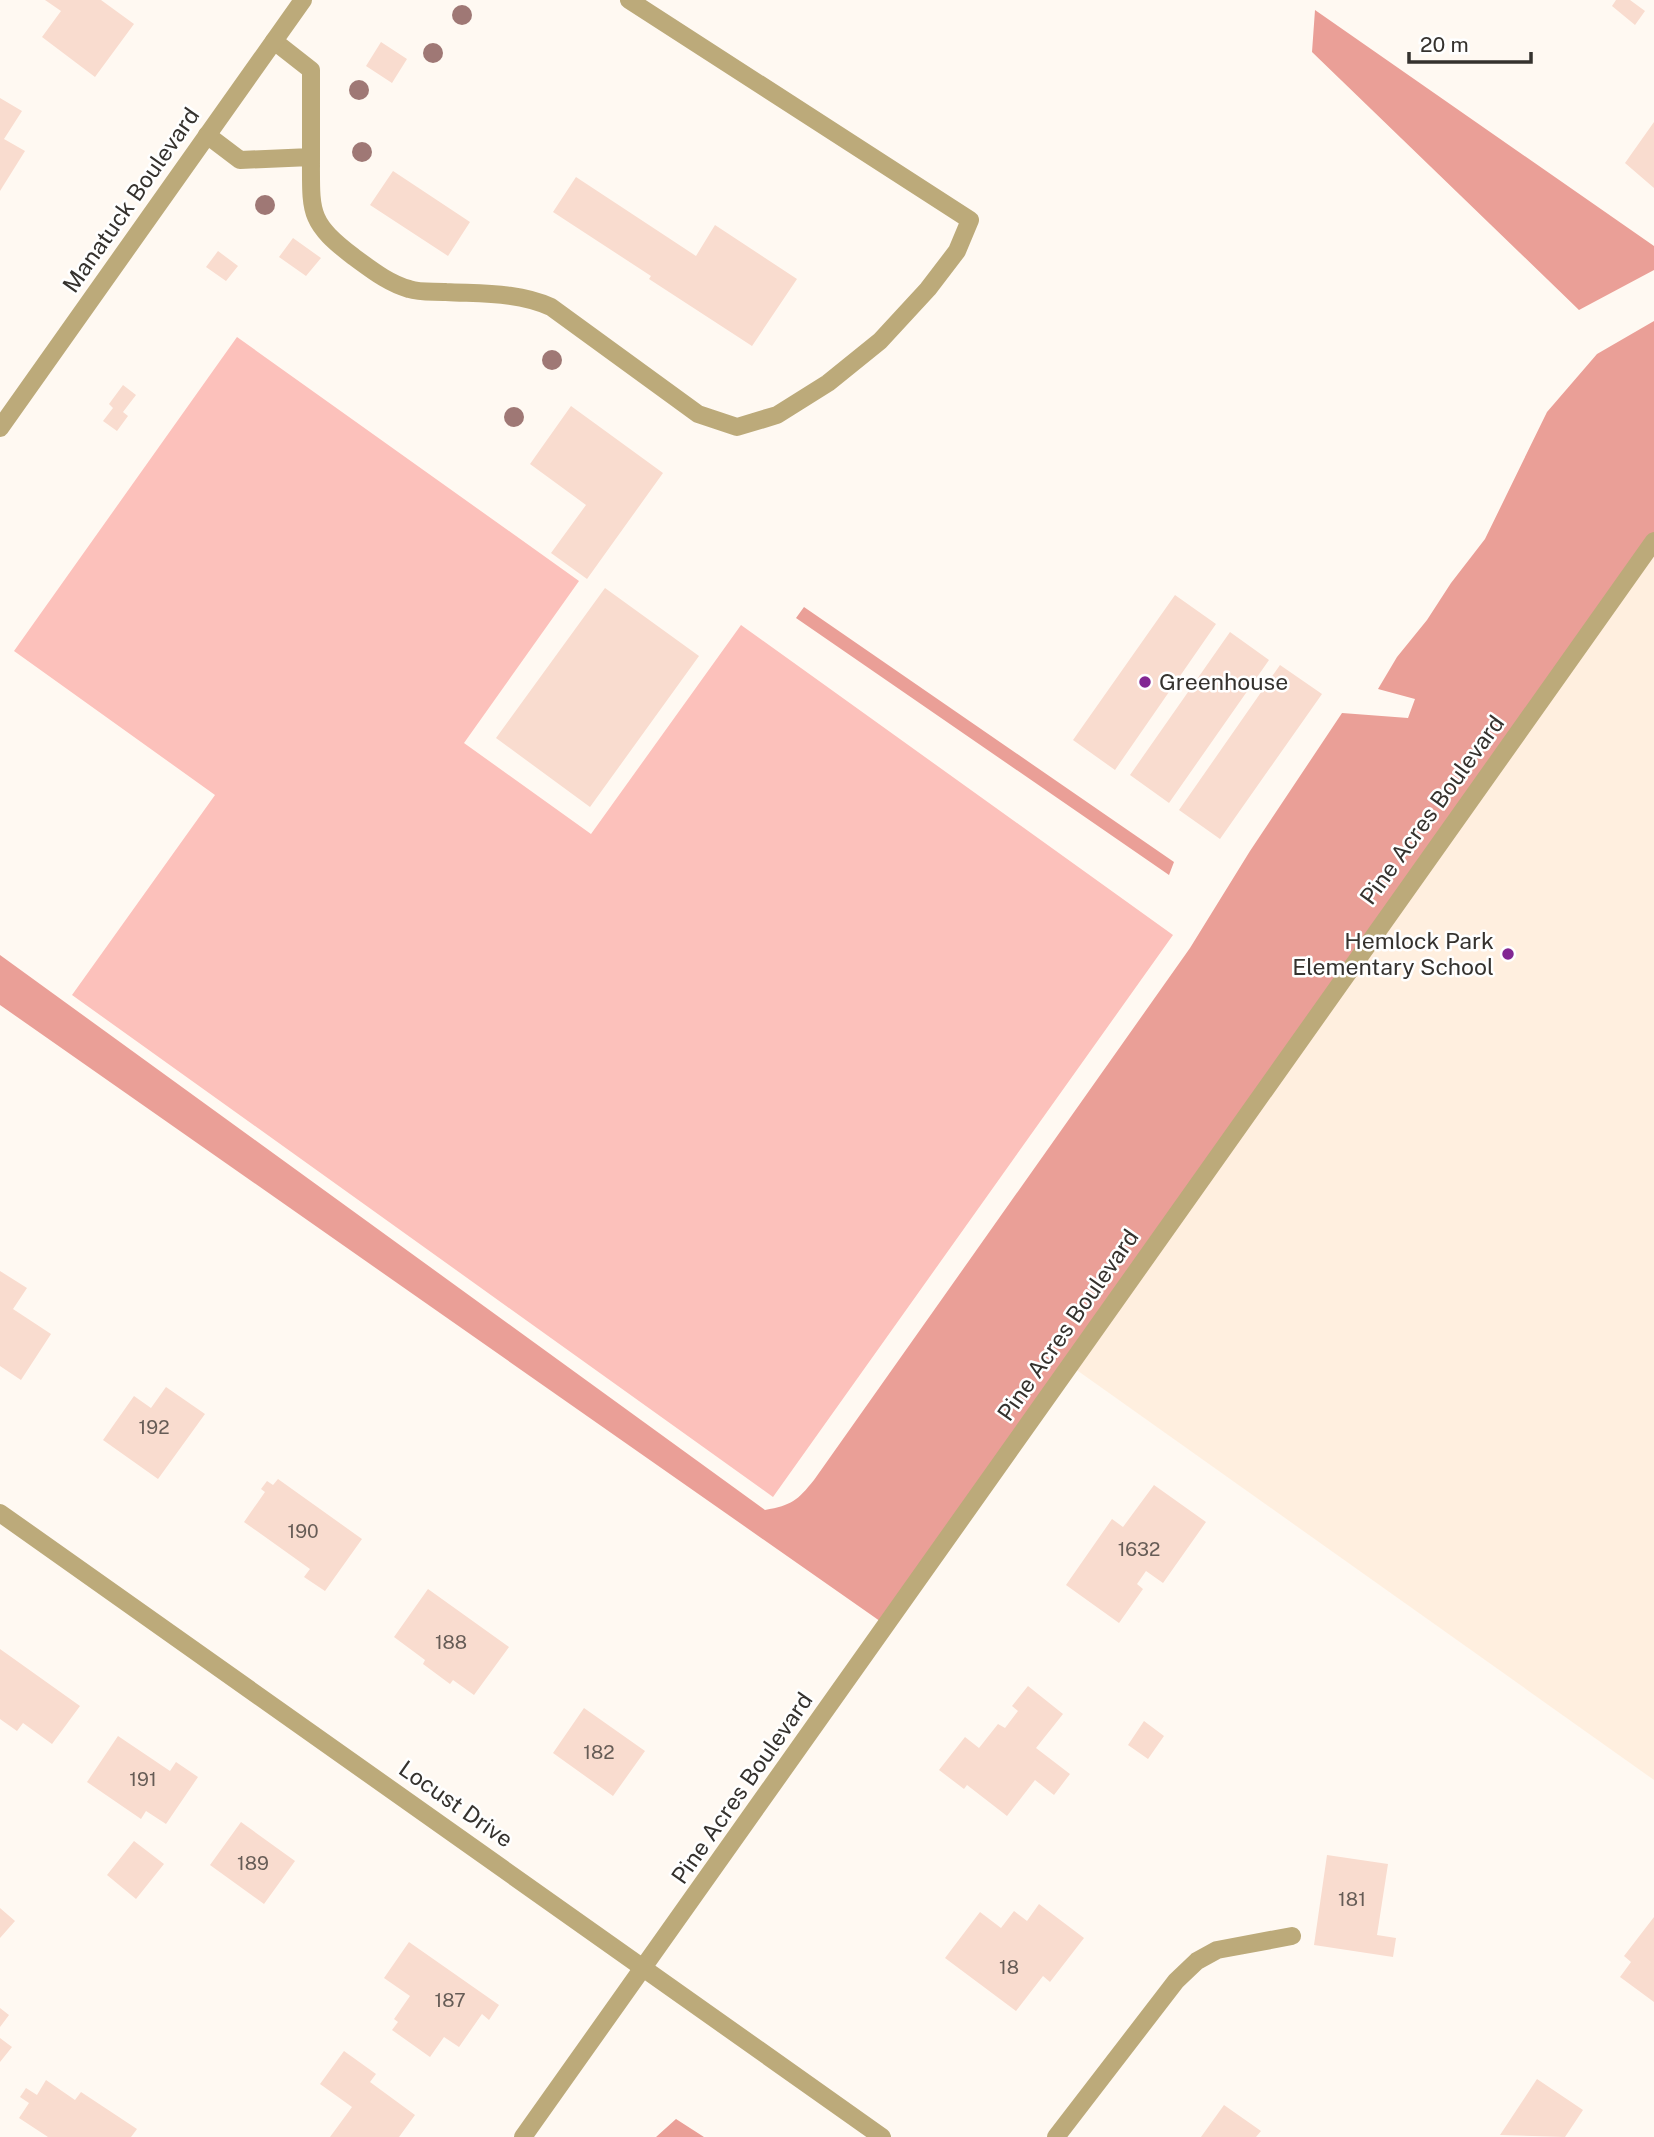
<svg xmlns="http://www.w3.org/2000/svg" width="1654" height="2137" font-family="'Public Sans',sans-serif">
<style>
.built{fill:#ffefdf}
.green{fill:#fcc1bb}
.forest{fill:#ea9f97}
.building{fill:#f9dccf}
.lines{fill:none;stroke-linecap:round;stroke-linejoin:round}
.service{stroke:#bcaa7a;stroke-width:18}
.minor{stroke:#bcaa7a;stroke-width:18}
.tertiary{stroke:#bcaa7a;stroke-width:18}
.tree{fill:#9f7875}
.poi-dot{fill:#822793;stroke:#fff;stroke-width:2.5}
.labels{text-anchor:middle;stroke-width:5;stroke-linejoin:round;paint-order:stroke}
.number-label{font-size:19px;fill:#665c56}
.street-label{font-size:23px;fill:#35322e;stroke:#fff}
.poi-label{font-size:23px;fill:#35322e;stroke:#fff;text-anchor:start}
</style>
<rect width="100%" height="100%" fill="#fff9f2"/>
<path class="built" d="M1654,542V1780L1071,1366Z"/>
<path class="green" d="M237,337L579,581L464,743L591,834L741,625L1173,935L773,1497L72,995L215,795L14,651Z"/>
<path class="forest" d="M1315,10L1654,246V270L1579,310L1312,52Z
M1654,321V542L887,1626L0,1005V955L765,1510C792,1505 797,1501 814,1480L1190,948L1250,851L1342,713L1408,718L1415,699L1378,689L1397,657L1427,620L1451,583L1485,539L1547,412L1597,354Z
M804,607L1174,862L1169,875L796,618Z
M676,2119L704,2137H705H656Z"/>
<path class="building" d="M45,0H101L134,24L95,77L42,37L61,11Z
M1616,0H1630L1645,11L1635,25L1612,6Z
M381,42L407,59L392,83L366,66Z
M0,98L22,111L4,139L25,151L0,191Z
M1654,122V188L1625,163Z
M393,171L470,222L448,256L370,205Z
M576,177L696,256L715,225L797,279L752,346L649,279L651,276L553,212Z
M293,238L321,258L306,276L279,257Z
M218,251L238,266L226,281L206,267Z
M123,385L136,395L123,412L128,416L117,431L103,421L113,408L109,404Z
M571,406L663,473L587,579L551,553L586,505L530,464Z
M605,588L699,656L590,807L496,738Z
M1175,595L1216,624L1115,770L1073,740Z
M1230,632L1269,660L1169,803L1130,775Z
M1280,665L1322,694L1220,839L1179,810Z
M0,1271L27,1288L13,1309L51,1334L21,1380L0,1366Z
M166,1387L205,1414L158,1479L103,1440L134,1396L151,1408Z
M278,1479L362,1539L325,1591L304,1577L310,1569L244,1522L265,1492L261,1489L267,1481L273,1485Z
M1154,1485L1206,1522L1163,1583L1146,1571L1137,1584L1143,1589L1119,1623L1066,1585L1112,1519L1123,1527Z
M428,1589L509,1647L474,1695L453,1680L450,1684L423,1664L425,1660L394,1637Z
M0,1649L80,1706L52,1744L23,1723L17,1731L0,1719Z
M1028,1686L1063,1714L1036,1748L1070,1774L1054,1795L1035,1780L1007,1816L967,1785L964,1789L939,1770L965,1737L979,1748L998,1724L1005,1728L1018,1711L1012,1706Z
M584,1708L645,1751L613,1796L553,1753Z
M1144,1721L1164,1736L1148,1759L1128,1745Z
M118,1736L170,1771L176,1762L198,1777L166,1824L146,1811L141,1819L87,1782Z
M241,1822L295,1861L264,1904L210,1865Z
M134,1841L164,1864L136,1899L107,1875Z
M1327,1855L1388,1864L1377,1935L1396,1938L1393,1957L1314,1945Z
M1039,1904L1084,1938L1050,1982L1043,1976L1016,2011L945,1958L980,1912L1001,1928L1014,1911L1027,1921Z
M0,1908L15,1921L0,1938Z
M1654,1917V2002L1620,1977L1631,1962L1624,1956Z
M409,1942L499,2005L489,2020L482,2014L459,2047L444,2037L430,2057L392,2030L398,2022L394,2019L410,1996L384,1978Z
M0,2008L9,2015L0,2027Z
M0,2038L12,2047L0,2062Z
M344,2051L376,2074L370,2082L415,2115L399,2137H330L352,2107L320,2084Z
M1537,2079L1583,2110L1565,2137L1500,2135Z
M46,2080L75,2100L81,2092L137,2129L131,2137H48L19,2118L29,2103L20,2097L26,2088L37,2095Z
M1224,2105L1261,2131L1256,2137H1201Z"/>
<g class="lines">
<path class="service" d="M274,41L311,70V157
M207,135L240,160L311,157C311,213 308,222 354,257C372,270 388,283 409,289C421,293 434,291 446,292C482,294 518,292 551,307L698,414L737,427L777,415L828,383L880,341L928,289L957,251L970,220L629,0
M1056,2137L1176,1981L1197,1961L1217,1950L1292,1936"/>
<path class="minor" d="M0,1513L882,2137
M523,2137C902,1606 1275,1072 1654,541"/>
<path class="tertiary" d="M0,428L303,0"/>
</g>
<g class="tree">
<circle cx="462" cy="15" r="10"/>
<circle cx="433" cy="53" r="10"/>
<circle cx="359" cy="90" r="10"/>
<circle cx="362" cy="152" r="10"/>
<circle cx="265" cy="205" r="10"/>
<circle cx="552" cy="360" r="10"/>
<circle cx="514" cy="417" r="10"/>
</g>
<g class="poi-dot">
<circle cx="1145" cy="682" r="7"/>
<circle cx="1508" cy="954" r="7"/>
</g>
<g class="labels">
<g class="number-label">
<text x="154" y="1434">192</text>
<text x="303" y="1538">190</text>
<text x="1139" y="1556">1632</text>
<text x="451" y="1649">188</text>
<text x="599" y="1759">182</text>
<text x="143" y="1786">191</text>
<text x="253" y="1870">189</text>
<text x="1352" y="1906">181</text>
<text x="1009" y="1974">18</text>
<text x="450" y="2007">187</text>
</g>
<g class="street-label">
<text transform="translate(131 200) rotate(-55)" y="8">Manatuck Boulevard</text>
<text transform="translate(1432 810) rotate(-54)" y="8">Pine Acres Boulevard</text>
<text transform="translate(1068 1325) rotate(-55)" y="8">Pine Acres Boulevard</text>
<text transform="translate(742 1788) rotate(-55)" y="8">Pine Acres Boulevard</text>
<text transform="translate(456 1804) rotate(35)" y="8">Locust Drive</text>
</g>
<g class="poi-label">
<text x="1159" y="690">Greenhouse</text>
<text x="1494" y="949" text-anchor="end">Hemlock Park<tspan x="1494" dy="26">Elementary School</tspan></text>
</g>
</g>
<path d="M1409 52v10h122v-10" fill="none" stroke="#35322e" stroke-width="3.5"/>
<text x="1420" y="52" font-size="21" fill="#35322e" stroke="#ffffff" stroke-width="5" paint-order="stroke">20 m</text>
</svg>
